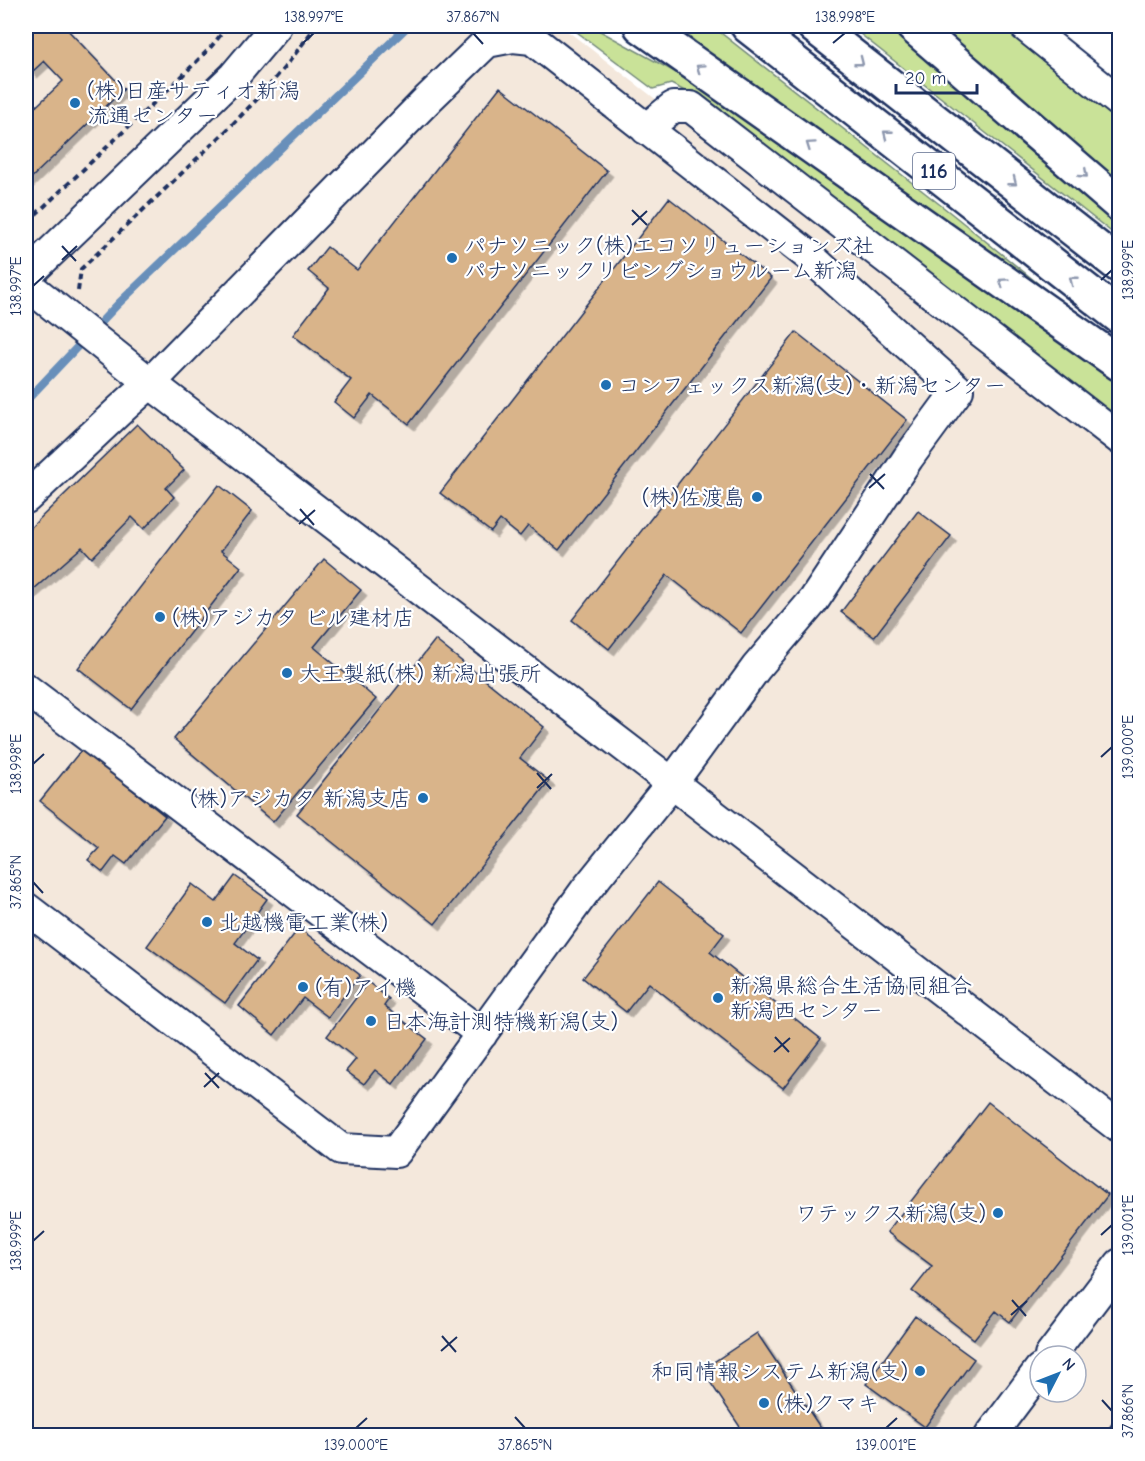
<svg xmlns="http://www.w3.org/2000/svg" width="1145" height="1461" font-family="'Comic Neue','Klee One',sans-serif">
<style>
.built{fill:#f4e8dc;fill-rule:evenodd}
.green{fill:#c9e298;stroke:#72887b;stroke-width:1.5}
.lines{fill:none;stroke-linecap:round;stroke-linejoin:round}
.stream{stroke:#678fba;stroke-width:8}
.building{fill:#d9b48a;stroke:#1b2f5e;stroke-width:1.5;filter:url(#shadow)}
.minor-casing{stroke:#1b2f5e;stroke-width:34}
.highway-casing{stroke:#1b2f5e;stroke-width:38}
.path{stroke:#1b2f5e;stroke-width:4;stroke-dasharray:6 4.5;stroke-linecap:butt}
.minor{stroke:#fff;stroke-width:30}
.highway{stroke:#fff;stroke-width:33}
.oneway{stroke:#8d97ae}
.ticks{fill:none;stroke:#1b2f5e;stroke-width:2}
.poi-dot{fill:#1f6fb2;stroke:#fff;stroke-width:2}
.labels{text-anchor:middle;stroke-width:4.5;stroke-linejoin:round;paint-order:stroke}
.shield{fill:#fff;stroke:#5f6d8e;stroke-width:1.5}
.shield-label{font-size:21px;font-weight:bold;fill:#1b2f5e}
.poi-label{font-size:22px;fill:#1b2f5e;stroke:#fff;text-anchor:start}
.neatline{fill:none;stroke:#1b2f5e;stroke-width:2}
.ticks-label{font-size:15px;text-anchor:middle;fill:#1b2f5e}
</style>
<defs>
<filter id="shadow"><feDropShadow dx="5.5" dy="5.5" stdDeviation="0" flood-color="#0004"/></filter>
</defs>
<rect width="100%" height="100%" fill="#fff"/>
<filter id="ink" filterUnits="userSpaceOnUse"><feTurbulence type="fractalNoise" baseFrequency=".0167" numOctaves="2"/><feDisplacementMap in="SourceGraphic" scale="12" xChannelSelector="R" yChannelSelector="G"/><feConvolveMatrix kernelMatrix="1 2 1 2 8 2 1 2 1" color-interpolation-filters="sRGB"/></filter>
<g filter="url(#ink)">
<path class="built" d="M26,26H561L1119,457V1435H26ZM1040,1356H1076V1392H1040Z"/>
<path class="green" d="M569,26H591L726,100L898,226L1119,381V426L689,93L671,84L653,89Z
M677,26H712L952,214L1119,349L750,88Z
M850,26H896L1119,223V238Z
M935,26H1003L1119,117V189Z"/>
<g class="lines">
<path class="stream" d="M26,401L118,304L408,26"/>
</g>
<path class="building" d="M38,26H64L124,89L26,183V116L63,81L44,61L32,72L26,66V37Z
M500,87L607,171L409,424L372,395L354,418L334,402L351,380L293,335L329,288L308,271L327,247L357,270Z
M669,198L771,278L559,550L528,526L520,536L500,520L491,532L440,493Z
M796,332L907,420L741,633L667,575L609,649L572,620Z
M137,424L184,470L166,488L174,497L144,529L132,517L92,558L82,547L26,596V532Z
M219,485L252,511L221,551L241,567L131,709L78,668Z
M918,511L951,536L874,637L841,612Z
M324,559L361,590L314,647L376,699L273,822L174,739Z
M435,640L544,727L520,758L549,781L435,924L297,814Z
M82,749L165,816L126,864L115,856L103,872L88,860L99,848L40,801Z
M235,876L267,899L235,943L257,960L225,1003L147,946L192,884L216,902Z
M658,882L724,934L710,952L821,1039L783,1088L649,983L626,1012L583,978Z
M299,928L360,975L328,1017L303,998L274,1035L239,1006Z
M368,982L389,999L384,1006L427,1039L393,1084L375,1070L364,1084L346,1071L356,1059L327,1036Z
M988,1102L1108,1195L1010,1322L996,1311L974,1339L912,1291L932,1266L887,1232Z
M915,1316L974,1359L925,1427L866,1384Z
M757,1333L826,1436H746L702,1370Z
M1120,1413V1436H1103Z"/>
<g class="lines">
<defs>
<path id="minor" d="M1025,26L1120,102
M646,129L673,107H691L1120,439
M26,276L234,76L276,26
M26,284L150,383L672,783L1120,1128
M26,498L121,409L150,383L429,98L487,42L513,37L532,39L809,256L958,390L908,458L814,600L756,668L672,783L585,891L396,1152L341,1149L26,908
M26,689L482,1034
M1050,1356L1120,1264
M990,1436L1040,1369"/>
<path id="highway" d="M641,26L1120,364
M748,26L1120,317
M814,26L1120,266
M913,26L1120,205"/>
</defs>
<use href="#minor" class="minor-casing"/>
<use href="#highway" class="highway-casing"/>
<path class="path" d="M26,218L33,217L178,80L210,48L228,26
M78,291L81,269L224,133L262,94L289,62L316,26"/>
<use href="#minor" class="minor"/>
<use href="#highway" class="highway"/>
</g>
<defs><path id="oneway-chevron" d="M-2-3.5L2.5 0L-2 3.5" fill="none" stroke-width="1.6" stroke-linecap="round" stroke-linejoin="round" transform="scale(1.5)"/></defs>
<g class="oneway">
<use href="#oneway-chevron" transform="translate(860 62) rotate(38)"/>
<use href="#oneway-chevron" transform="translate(700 68) rotate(-145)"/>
<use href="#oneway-chevron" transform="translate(887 134) rotate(-142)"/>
<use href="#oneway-chevron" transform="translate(810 145) rotate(-145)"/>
<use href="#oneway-chevron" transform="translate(1084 174) rotate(41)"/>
<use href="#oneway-chevron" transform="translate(1013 182) rotate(38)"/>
<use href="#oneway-chevron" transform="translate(1073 280) rotate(-142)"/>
<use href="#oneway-chevron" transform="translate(1003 282) rotate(-145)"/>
</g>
</g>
<path class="ticks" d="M473,33L483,44M303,43L314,33M833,43L845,33M632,210L647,225M632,225L647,211M62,246L76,261M62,260L77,246M1101,280L1112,270M33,286L44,276M870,474L884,489M869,488L885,474M300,509L314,525M299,524L315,510M1101,757L1112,747M33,764L44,754M537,773L551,789M537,788L552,774M33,882L43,893M775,1037L789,1052M774,1052L790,1038M205,1073L219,1088M204,1087L219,1073M1101,1235L1112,1225M33,1241L44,1231M1012,1300L1026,1316M1011,1315L1027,1301M442,1336L456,1352M441,1351L457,1337M1102,1400L1112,1411M515,1417L525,1428M356,1428L367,1418M886,1428L897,1418"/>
<g class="poi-dot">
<circle cx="75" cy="103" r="6"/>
<circle cx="452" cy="258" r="6"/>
<circle cx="606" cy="385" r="6"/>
<circle cx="757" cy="497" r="6"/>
<circle cx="160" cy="617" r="6"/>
<circle cx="287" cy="673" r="6"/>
<circle cx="423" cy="798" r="6"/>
<circle cx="207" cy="922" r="6"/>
<circle cx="303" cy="987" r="6"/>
<circle cx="718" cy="998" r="6"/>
<circle cx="371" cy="1021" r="6"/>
<circle cx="998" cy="1213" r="6"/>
<circle cx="920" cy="1371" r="6"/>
<circle cx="764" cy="1403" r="6"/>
</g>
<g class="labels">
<rect class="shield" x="913" y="153" width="42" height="36" rx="4.5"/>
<g class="shield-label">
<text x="934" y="178">116</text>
</g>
<g class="poi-label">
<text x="87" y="98">(株)日産サティオ新潟<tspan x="87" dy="25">流通センター</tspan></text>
<text x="464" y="253">パナソニック(株)エコソリューションズ社<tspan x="464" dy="25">パナソニックリビングショウルーム新潟</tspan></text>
<text x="618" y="393">コンフェックス新潟(支)・新潟センター</text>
<text x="745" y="505" text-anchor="end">(株)佐渡島</text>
<text x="172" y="625">(株)アジカタ ビル建材店</text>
<text x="299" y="681">大王製紙(株) 新潟出張所</text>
<text x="411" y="806" text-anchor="end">(株)アジカタ 新潟支店</text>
<text x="219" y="930">北越機電工業(株)</text>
<text x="730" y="993">新潟県総合生活協同組合<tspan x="730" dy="25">新潟西センター</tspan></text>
<text x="315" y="995">(有)アイ機</text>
<text x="383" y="1029">日本海計測特機新潟(支)</text>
<text x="986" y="1221" text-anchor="end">ワテックス新潟(支)</text>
<text x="908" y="1379" text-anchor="end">和同情報システム新潟(支)</text>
<text x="776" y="1411">(株)クマキ</text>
</g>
</g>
<rect width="1145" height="1461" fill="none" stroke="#fff" stroke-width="66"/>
<g transform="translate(1058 1374) rotate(48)"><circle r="28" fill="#ffffff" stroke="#a4acbf" stroke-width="1.5"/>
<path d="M0-4.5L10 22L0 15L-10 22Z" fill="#1f6fb2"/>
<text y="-9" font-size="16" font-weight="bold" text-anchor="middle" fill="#1b2f5e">N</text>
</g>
<path d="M896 84v9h81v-9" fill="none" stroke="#1b2f5e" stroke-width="3"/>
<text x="905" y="84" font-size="18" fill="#1b2f5e" stroke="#ffffff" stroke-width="4.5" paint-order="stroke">20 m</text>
<rect x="33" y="33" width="1079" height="1395" class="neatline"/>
<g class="ticks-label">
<text x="314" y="22">138.997°E</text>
<text x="473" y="22">37.867°N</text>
<text x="845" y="22">138.998°E</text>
<text transform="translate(1128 270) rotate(-90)" y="5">138.999°E</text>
<text transform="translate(16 286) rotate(-90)" y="5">138.997°E</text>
<text transform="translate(1128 747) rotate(-90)" y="5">139.000°E</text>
<text transform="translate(16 764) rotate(-90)" y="5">138.998°E</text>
<text transform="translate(16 882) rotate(-90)" y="5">37.865°N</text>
<text transform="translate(1128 1225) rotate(-90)" y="5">139.001°E</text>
<text transform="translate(16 1241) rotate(-90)" y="5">138.999°E</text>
<text transform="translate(1128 1411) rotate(-90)" y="5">37.866°N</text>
<text x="356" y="1450">139.000°E</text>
<text x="525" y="1450">37.865°N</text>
<text x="886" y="1450">139.001°E</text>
</g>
</svg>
